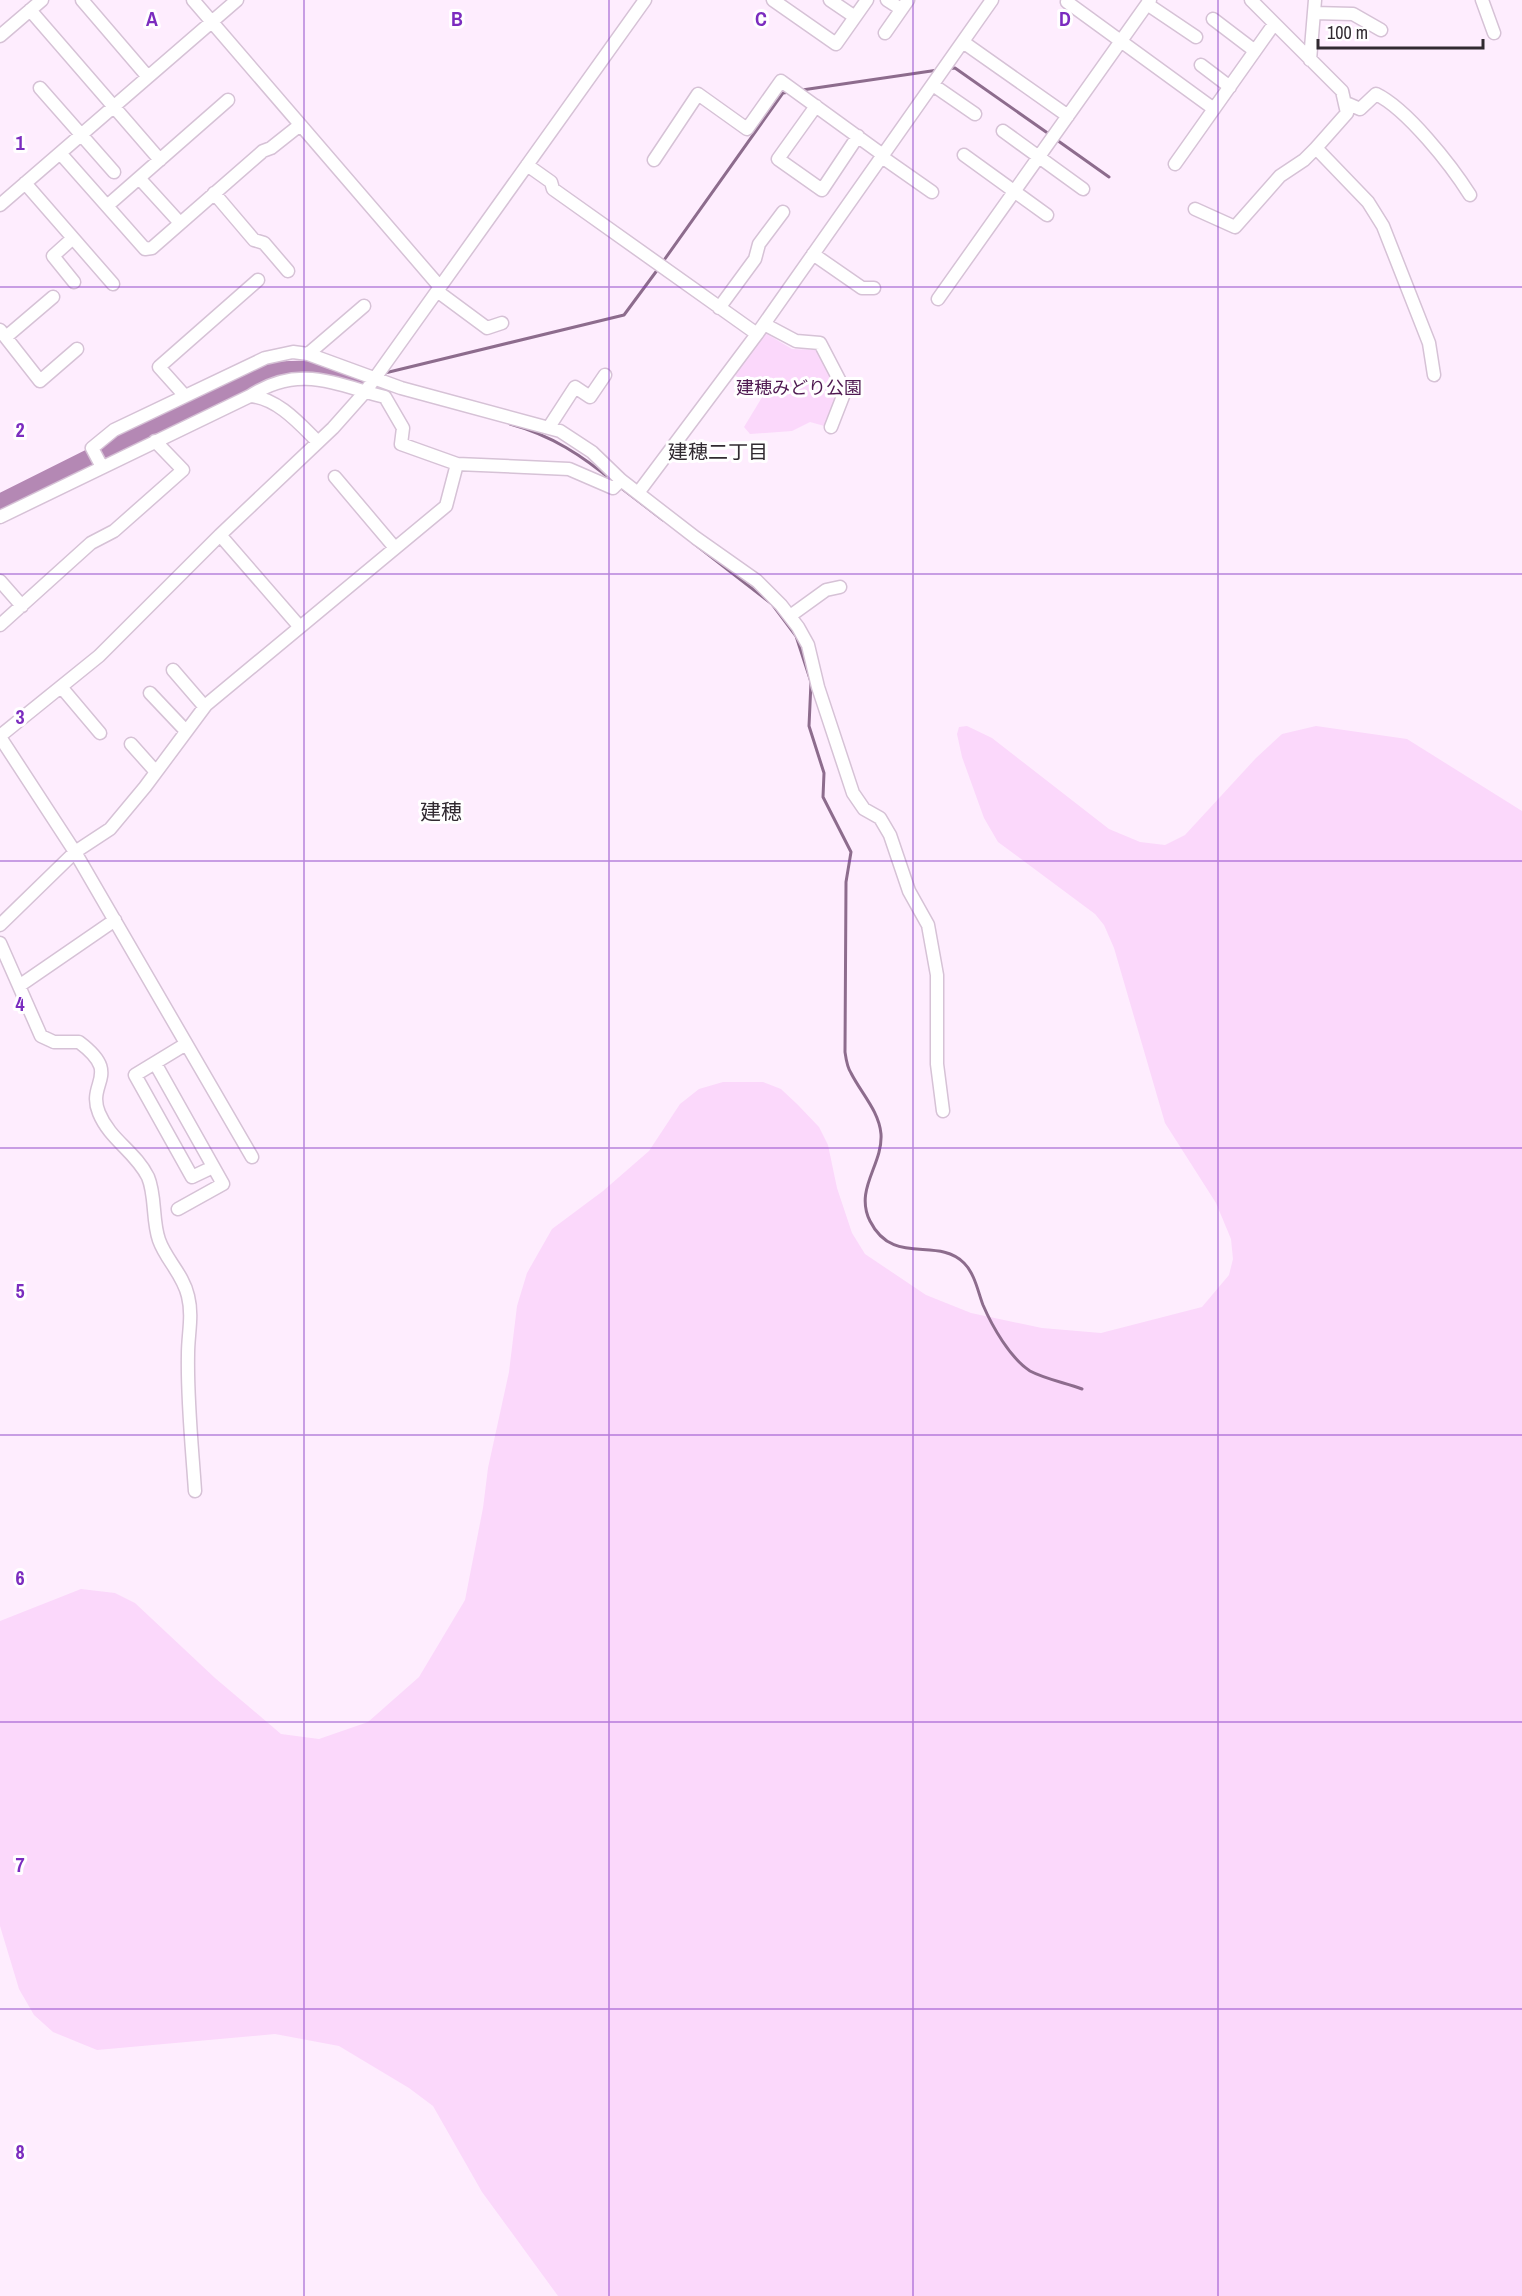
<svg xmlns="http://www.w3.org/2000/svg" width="1522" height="2296" font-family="'Archivo Narrow','Noto Sans JP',sans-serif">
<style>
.green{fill:#fbd8fb}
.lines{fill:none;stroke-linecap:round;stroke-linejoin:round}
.stream{stroke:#8d6c8d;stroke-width:3}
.river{stroke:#b488b4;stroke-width:20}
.street-casing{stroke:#d6c2d6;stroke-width:15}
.street{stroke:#fff;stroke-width:12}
.grid{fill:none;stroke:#7b2cbf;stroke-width:1.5;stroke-opacity:0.55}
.labels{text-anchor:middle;stroke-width:6;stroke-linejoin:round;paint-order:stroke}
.park-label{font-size:18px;fill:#4f1951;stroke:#fff}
.neighbourhood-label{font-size:20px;fill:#312a31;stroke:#fff}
.quarter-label{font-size:21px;fill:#312a31;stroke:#fff}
.grid-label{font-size:20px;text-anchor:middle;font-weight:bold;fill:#7b2cbf;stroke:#fff;stroke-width:6;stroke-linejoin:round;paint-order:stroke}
</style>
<rect width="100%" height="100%" fill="#feedfe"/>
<path class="green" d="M762,331L792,349L820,350L841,392L828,427L810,422L792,431L750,434L744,427L764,394L733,374Z
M967,726L992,738L1109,829L1140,842L1165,845L1185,835L1256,758L1282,734L1316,726L1407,739L1522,811V2296H558L482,2192L433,2106L409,2088L339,2046L275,2034L97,2050L53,2032L34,2015L19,1989L0,1926V1621L81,1589L115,1593L135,1603L215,1678L281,1734L319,1739L368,1722L419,1677L465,1600L483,1508L488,1468L509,1372L517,1306L527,1273L552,1229L603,1191L649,1151L680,1104L699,1089L723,1082H763L781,1089L798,1105L819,1127L828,1145L837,1188L852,1233L865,1254L926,1295L971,1313L1042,1328L1101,1333L1202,1307L1229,1275L1233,1259L1231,1239L1216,1203L1165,1123L1114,948L1104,925L1095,914L998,842L984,818L962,757L957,734L959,727Z"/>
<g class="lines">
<path class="stream" d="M947,69L955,68L1049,134
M802,90L938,70
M1054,138L1109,177
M662,263L783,93L790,92
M385,373L624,315L658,269
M359,380L368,383
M510,424C551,435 583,456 615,483
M620,487L663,520
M692,542L772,604L796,636L811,682L809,726L824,773L823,797L851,852L846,882L845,1052C846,1059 847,1067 851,1073C861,1093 879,1111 881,1134C883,1165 854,1189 870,1221C893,1267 937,1236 964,1263C975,1274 978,1292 983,1305C992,1326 1010,1358 1030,1371C1045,1379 1066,1383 1082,1389"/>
<path class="river" d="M0,504L260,374C298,368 321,370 359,380"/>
<defs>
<path id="street" d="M82,0L148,77
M193,0L440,287
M773,0L836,44L867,0
M830,0L855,17
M887,0L901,9
M1251,0L1342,91L1347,113L1316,148L1368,202L1383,226L1429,343L1434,375
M1482,0L1494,33
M1067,2L1214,109
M1147,4L1196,37
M30,10L160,160
M1314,13L1353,14L1381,30
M1213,19L1255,51
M885,33L908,0
M0,36L42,0
M963,42L1068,116
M1310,60L1315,0
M1201,65L1230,87
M933,85L975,114
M40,88L114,172
M1346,103L1360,109L1376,94C1407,109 1451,165 1470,195
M816,106L778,159L822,190L858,136
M1003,131L1083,189
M60,153L145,249L152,248L263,151L271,148L300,125
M964,155L1047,215
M882,157L932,192
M654,160L698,94L747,129L781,81L883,155
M1175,164L1274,24
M527,165L551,182L553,189L757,334
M139,178L180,223
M25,183L113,284
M214,193L254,240L264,243L288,271
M0,205L237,0
M107,206L228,100
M1195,209L1235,227L1280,176L1304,160L1316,148
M73,238L53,256L74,282
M813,254L862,288H874
M437,291L487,328L502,323
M938,299L1150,0
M719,308L755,259L759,244L783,212
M764,324L796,341L820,343L845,391L831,427
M0,330L40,381L77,349
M6,337L53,297
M308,354L364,306
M185,396L159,367L258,280
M250,396C299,364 334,384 385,397L403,428L401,444L457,464
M549,427L575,387L590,397L605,375
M102,467L92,448L114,430L265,358L293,352L308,354L401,388L560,431L592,452L621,480L696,538L757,581L781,605L798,627L808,645L818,687L853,793L864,809L880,818L890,835L909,891L928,925L937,975V1064L943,1111
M335,477L395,548
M638,493L757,334L992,0
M0,517L250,396C277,398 299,423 317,441
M220,535L299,626
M0,581L22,606
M790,616L826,590L840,587
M0,625L91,543L114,531L183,470L155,441
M173,670L204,706
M62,688L100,733
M150,693L185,730
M0,736L99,656L220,535L333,428L365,392L645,0
M0,737L75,852L252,1157
M131,744L156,772
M0,925L75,852L110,829L145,787L206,705L446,506L457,464L569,469L613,488L621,480
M0,943L41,1036L54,1042H79C123,1075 86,1082 99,1113C110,1140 135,1151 148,1177C156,1196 152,1220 159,1240C166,1260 183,1274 188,1296C193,1316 188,1334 188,1354C187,1400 192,1446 195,1491
M19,986L115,920
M186,1044L135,1075L192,1177L213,1167
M155,1063L223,1184L178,1209"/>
</defs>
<use href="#street" class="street-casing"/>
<use href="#street" class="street"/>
</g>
<path class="grid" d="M304,0V2296M609,0V2296M913,0V2296M1218,0V2296M0,287H1522M0,574H1522M0,861H1522M0,1148H1522M0,1435H1522M0,1722H1522M0,2009H1522"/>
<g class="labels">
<g class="park-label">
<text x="799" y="394">建穂みどり公園</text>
</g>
<g class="neighbourhood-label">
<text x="718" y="459">建穂二丁目</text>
</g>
<g class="quarter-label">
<text x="441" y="819">建穂</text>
</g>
</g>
<g class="grid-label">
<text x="152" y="26">A</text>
<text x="457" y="26">B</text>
<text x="761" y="26">C</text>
<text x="1065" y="26">D</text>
<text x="20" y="150">1</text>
<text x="20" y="437">2</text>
<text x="20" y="724">3</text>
<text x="20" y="1011">4</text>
<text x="20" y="1298">5</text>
<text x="20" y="1585">6</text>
<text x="20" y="1872">7</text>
<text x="20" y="2159">8</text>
</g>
<path d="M1318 39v9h165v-9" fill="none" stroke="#312a31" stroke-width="3"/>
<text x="1327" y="39" font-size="18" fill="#312a31" stroke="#ffffff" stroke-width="4.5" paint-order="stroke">100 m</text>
</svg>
